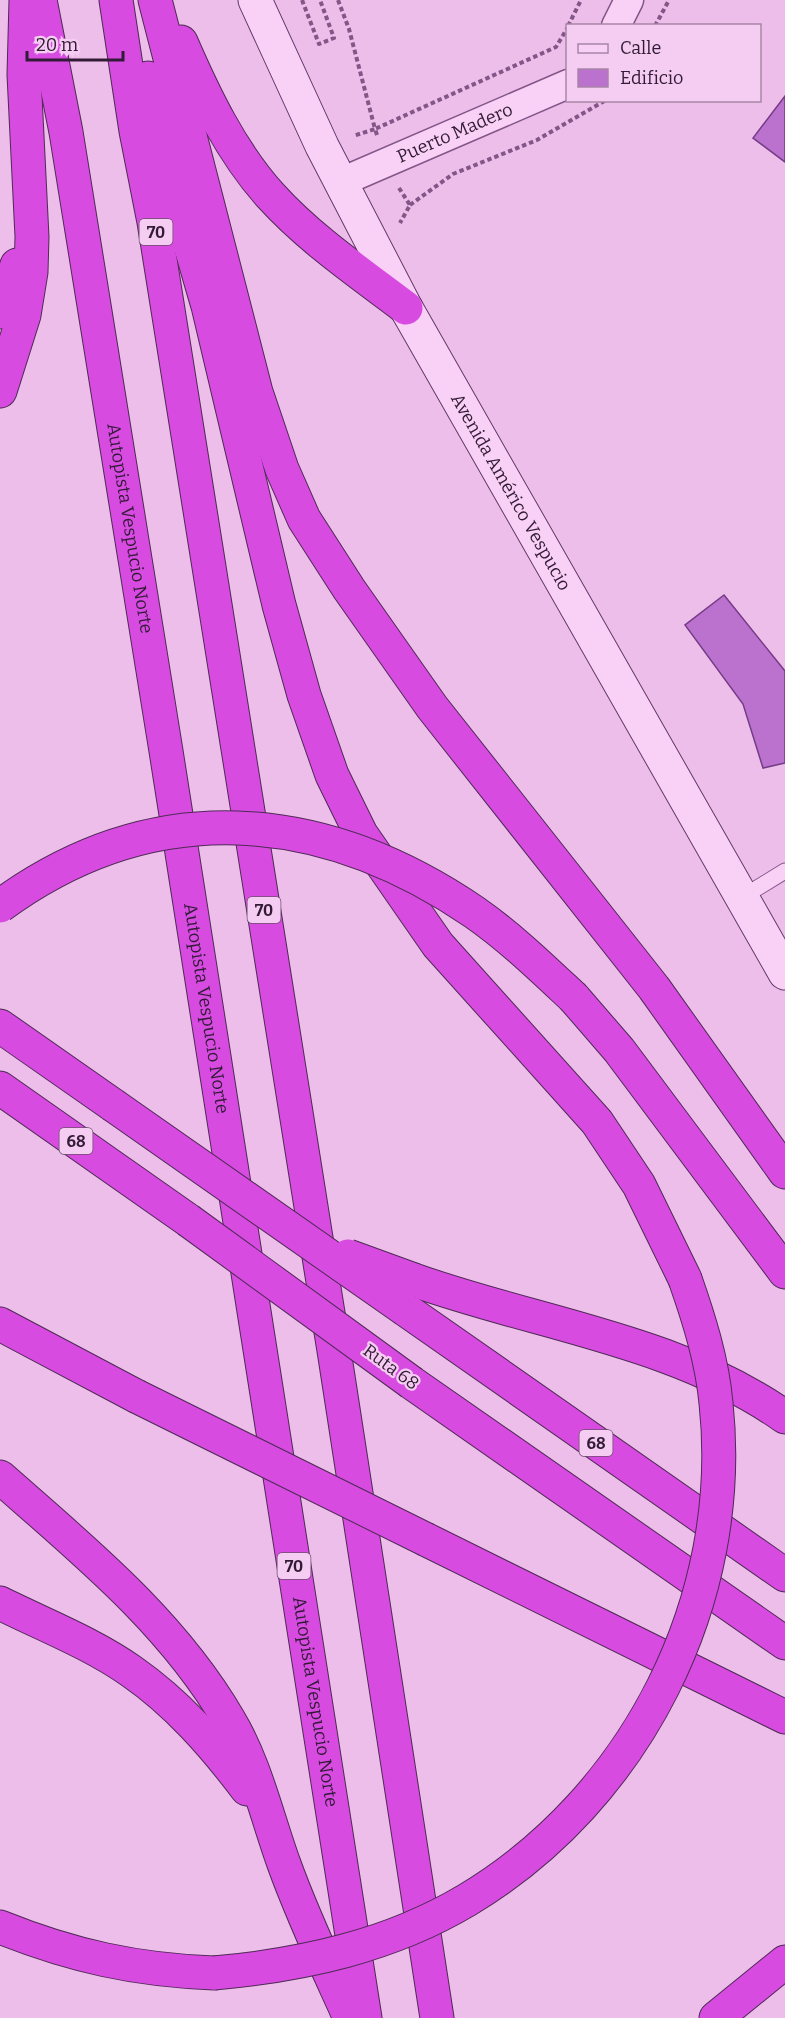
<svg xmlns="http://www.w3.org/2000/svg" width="785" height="2018" font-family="Bitter,serif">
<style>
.building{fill:#ba72ce;stroke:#753c86;stroke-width:1.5}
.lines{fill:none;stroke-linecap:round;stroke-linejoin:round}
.lane-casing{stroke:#825687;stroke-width:17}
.street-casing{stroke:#825687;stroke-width:31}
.secondary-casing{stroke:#623a68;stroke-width:35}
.highway-casing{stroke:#4d2b54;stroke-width:35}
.path{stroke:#825687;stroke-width:4;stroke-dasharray:4.5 3;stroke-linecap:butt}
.lane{stroke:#f9d1f6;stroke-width:15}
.street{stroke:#f9d1f6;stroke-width:28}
.secondary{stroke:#f9d1f6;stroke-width:33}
.highway{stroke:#d74be1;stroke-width:33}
.highway-bridge-casing{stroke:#4d2b54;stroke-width:35;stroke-linecap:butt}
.highway-bridge{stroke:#d74be1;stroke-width:33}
.labels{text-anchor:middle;stroke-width:4.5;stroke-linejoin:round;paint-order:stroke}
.shield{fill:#f6cdf2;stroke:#6d506e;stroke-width:1.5}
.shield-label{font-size:16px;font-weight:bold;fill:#321b36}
.street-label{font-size:18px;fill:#321b36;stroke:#f6cdf2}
</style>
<rect width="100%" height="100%" fill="#eebeeb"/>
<path class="building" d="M785,96V162L753,138Z
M724,595L785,671V763L763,768L743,704L685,625Z"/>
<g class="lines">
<defs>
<path id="lane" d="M741,898L785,871"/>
<g id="street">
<path d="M616,26L629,0"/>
<path id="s1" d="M341,182L568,84"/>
</g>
<g id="secondary">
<path id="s2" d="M255,0L322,146L406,308L785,973"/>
</g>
<g id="highway">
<path id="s3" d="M40,0L66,132L166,751L365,2018"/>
<path d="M116,0L136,131L154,222L335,1357L437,2018"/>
<path d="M155,0L256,392L282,469L304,519L349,589L432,707L654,988L785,1172"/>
<path d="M181,42C204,95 231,152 271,196C310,239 360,273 406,308"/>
<path d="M148,78L176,196L208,306L279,605L304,695L332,775L361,834L438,945L597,1122L639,1185L685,1279"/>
<path d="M0,312L17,265"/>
<path d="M0,391L24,315L31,272L32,237L24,75L26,0"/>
<path d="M574,998L619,1050L785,1272"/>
<path d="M0,1026L113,1105"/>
<path d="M0,1088L188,1220"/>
<path d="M414,1280C537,1324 676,1340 785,1417"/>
<path d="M406,1310L785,1575"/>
<path d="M0,1324L136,1396"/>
<path d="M412,1383L785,1643"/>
<path d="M0,1477C84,1551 172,1622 229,1720C255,1763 267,1817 284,1864C303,1917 327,1967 350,2018"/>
<path d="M427,1540L785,1717"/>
<path d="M0,1603C44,1625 91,1643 131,1671C177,1703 213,1744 247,1789"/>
<path d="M0,1927C72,1956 136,1970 214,1973"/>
<path d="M716,2018L785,1962"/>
</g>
</defs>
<use href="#lane" class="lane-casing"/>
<use href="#street" class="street-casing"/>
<use href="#secondary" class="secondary-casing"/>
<use href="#highway" class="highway-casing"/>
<path class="path" d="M302,0L319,44L334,38L320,0
M338,0L349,29L375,129L353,136
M568,26L581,0
M655,26L669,0
M377,135L375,129L556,47L568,27
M399,188L410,205L400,223
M410,205L453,174L537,140L606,100"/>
<use href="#lane" class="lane"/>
<use href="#street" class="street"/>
<use href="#secondary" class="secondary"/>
<use href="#highway" class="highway"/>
<defs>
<path id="highway-bridge" d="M0,906C153,794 321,808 474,912C510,937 542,968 574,998
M113,1105L406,1310
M188,1220L412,1383
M348,1256L414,1280
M136,1396L427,1540
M214,1973C303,1965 390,1946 467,1900C637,1798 737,1599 716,1403C712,1360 699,1319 685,1279"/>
</defs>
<use href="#highway-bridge" class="highway-bridge-casing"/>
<use href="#highway-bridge" class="highway-bridge"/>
</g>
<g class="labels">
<g class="shield">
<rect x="139.5" y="219" width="33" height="26" rx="4.5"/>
<rect x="247.5" y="897" width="33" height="26" rx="4.5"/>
<rect x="59.5" y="1128" width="33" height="26" rx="4.5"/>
<rect x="579.5" y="1430" width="33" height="26" rx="4.5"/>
<rect x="277.5" y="1553" width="33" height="26" rx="4.5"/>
</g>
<g class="shield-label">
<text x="156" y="238">70</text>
<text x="264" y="916">70</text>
<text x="76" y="1147">68</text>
<text x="596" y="1449">68</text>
<text x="294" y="1572">70</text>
</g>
<g class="street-label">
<text dy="6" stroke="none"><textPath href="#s1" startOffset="124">Puerto Madero</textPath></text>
<text dy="6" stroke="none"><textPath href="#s2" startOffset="555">Avenida Américo Vespucio</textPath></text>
<text dy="6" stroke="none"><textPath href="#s3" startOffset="536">Autopista Vespucio Norte</textPath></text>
<text dy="6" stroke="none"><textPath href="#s3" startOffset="1022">Autopista Vespucio Norte</textPath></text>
<text transform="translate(391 1367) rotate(36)" y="6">Ruta 68</text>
<text dy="6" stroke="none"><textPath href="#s3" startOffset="1724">Autopista Vespucio Norte</textPath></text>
</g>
</g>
<rect x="566" y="24" width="195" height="78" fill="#f6cdf2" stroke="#a886a7" stroke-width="1.5"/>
<rect x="578" y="44" width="30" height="9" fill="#f9d1f6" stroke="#a886a7" stroke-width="1.5"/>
<text x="620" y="54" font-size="18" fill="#321b36">Calle</text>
<rect x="578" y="69" width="30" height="18" fill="#ba72ce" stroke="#a886a7" stroke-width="1.5"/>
<text x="620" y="84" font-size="18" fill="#321b36">Edificio</text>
<path d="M27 51v9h96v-9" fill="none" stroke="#321b36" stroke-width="3"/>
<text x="36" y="51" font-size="18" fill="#321b36" stroke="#f6cdf2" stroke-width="4.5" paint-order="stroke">20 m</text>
</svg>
